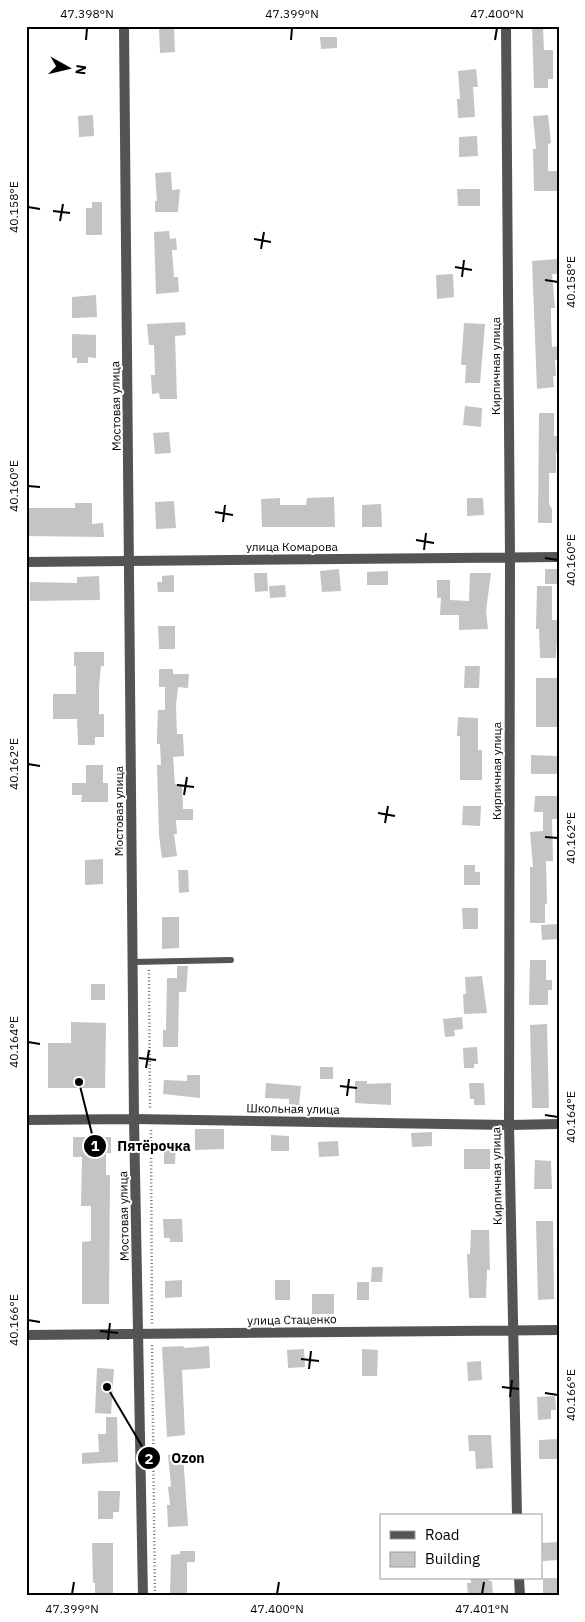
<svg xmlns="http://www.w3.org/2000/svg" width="585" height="1622" font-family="'IBM Plex Sans',sans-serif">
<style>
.building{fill:#c4c4c4}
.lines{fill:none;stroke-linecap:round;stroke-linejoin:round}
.path{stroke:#767676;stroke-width:2.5;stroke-dasharray:1 2.5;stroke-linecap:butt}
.service{stroke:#545454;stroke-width:6}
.minor{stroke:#545454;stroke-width:10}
.tertiary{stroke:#545454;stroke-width:10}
.ticks{fill:none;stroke:#000;stroke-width:2}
.labels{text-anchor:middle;stroke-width:4;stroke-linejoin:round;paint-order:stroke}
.street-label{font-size:12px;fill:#000;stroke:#fff}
.leader{fill:none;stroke:#000;stroke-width:2}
.callout-dot{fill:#000;stroke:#fff;stroke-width:2}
.mark-label{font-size:15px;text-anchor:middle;font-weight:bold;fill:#fff}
.callout-label{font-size:14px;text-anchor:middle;font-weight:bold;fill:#000;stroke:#fff;stroke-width:4;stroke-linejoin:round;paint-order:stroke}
.neatline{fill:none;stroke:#000;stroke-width:2}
.ticks-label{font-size:12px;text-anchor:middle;fill:#000}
</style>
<rect width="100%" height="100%" fill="#fff"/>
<path class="building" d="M532,26H543L544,50H553V79H548V88H534Z
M174,27L175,52L160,53L159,28Z
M320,37H337V48L321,49Z
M476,69L478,87H473L475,117L458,118L457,99H460L458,71Z
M93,115L94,136L79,137L78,116Z
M548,115L551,143L548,144V171H559V191H534L533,149H536L533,116Z
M477,136L478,156L459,157V137Z
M171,172L172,190L180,189L178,212H155V201H157L155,173Z
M457,189H480V206H458Z
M92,202H102V235H86V208H92Z
M169,231L170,239L176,238L177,250H172L174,277H178L179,292L156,294L154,232Z
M557,259L558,274H552L555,308H551V320L552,347L559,346V360H555L556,376H553L554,387L537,389L532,261Z
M453,274L454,297L437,299L436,275Z
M96,295L97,317L72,318V297Z
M185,322L186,335L175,336L177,399H160L159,393L152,394L151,375H155L154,345H149L147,324Z
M464,323L485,324L480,383H465L466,365H461Z
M72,334L96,335V358L88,357V363H77V358H72Z
M465,406L482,408L481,427L463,425Z
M539,413H554V436H559V449L556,453V473H549V504L552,509V523H538Z
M169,432L171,453L155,454L153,433Z
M334,497L335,527H262L261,499L280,498V505H306L307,498Z
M467,498H483L484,515L467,516Z
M174,501L176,528L156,529L155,502Z
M75,503H92V524L103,523L104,537L26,536V508H75Z
M381,504L382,527H362V505Z
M339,569L341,591L322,592L320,571Z
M545,569H558V584H545Z
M388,571V585H367V572Z
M254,573H267L268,591L255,592Z
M470,573H491L486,611L488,629L459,630V615H440L441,598H437V580H450V600L469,601Z
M174,575V592H158L157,582H162V576Z
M99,576L100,600L30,601V582L77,583V577Z
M285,585L286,597L270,598L269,586Z
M537,586H552V620H558L556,658H540L539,629H536Z
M158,626H175V649H159Z
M74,652H104V666H101L99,687V714H104V737H95V745H78L77,719H53V694H76V666H74Z
M465,666H480L479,688H464Z
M159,669H173V674H189L188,688L178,687L176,705L177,734H183L184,756L173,757L175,784H182L183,809H193V820H176L177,834H174L177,856L162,858L159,835L157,765H161L160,744H157V735L158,710H165V687H159Z
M536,678H557L559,727H536Z
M458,717L478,718V750H482V780H460V736H457Z
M531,755L558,756V774H531Z
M86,765H103V783H108V802H81L82,795H72V783H86Z
M535,796H558L557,819H552L553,861H546L547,904H545V923H530V867H533L530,832L543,831V812H534Z
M463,806H481L480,826L462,825Z
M103,859V884L85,885V860Z
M464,865H475V872H480V885H464Z
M178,870H188L189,892L179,893Z
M462,908H478V929H463Z
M162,917H179V948L162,949Z
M558,924V939L542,940L541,925Z
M530,960H546V980H552V990H548V1005H529Z
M177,966H188L186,992H179L178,1047H163V1030H166L167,978H177Z
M482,976L487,1013L464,1014L463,994H466L465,977Z
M91,984H105V1000H91Z
M462,1017L463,1029L454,1030L455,1036L445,1037L443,1019Z
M71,1022L106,1023L105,1088H48V1043H71Z
M547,1024L549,1108H532L530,1025Z
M477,1047L478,1064H474V1068H464L463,1048Z
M320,1067H333V1079H320Z
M187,1075H200V1098L163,1094L164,1080L187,1081Z
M355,1081H367V1084L391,1083V1105L355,1103Z
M266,1083L301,1086L299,1105L289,1104V1099L265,1098Z
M469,1083H484L485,1105H474V1099H470Z
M195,1129H224V1149L195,1150Z
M432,1132V1146L412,1147L411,1133Z
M271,1135L289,1136V1151H271Z
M73,1137H111V1153H106V1175H110L109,1304H82V1242L91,1241V1206H81L82,1157H73Z
M338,1141L339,1156L319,1157L318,1142Z
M164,1143H176L175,1164H164Z
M464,1149H490V1169H464Z
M535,1160L551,1161L552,1189H534Z
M163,1219H182L183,1242H170V1238H164Z
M536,1221H553L554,1299L538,1300Z
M471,1230H489L490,1270H487L486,1298H469L467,1254H470Z
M372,1267H383L382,1282H371Z
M182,1280V1297L165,1298V1281Z
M275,1280H290V1300H275Z
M357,1282H369V1300H357Z
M312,1294H334V1314H312Z
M183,1346L184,1348L209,1346L210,1368L182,1370L185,1435L167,1437L162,1347Z
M304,1349L305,1367L288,1368L287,1350Z
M362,1349L378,1350L377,1376H362Z
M481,1361L482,1380L468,1381L467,1362Z
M97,1368L114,1369L111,1414L95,1413Z
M555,1396L556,1410H551V1419L538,1420L537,1397Z
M106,1417H117L118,1462L82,1464V1453L99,1452L98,1434H106Z
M468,1435H491L493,1468L476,1469L475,1451H469Z
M559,1439V1459H539V1440Z
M183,1454L188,1526L168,1527L167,1505H170L168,1487L171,1486L168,1455Z
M98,1491H120L119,1512H113V1519H98Z
M559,1542V1560L543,1561L542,1543Z
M92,1543H113V1596H95V1583H93Z
M180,1551H195V1562H187V1596H170L171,1555L180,1554Z
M471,1578H488L489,1581H492L493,1596H468L467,1583H471Z
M543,1578H559V1593H543Z"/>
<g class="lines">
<path class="path" d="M149,970L150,1109
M151,1130L152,1324
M152,1345L155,1596"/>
<path class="service" d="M133,962L231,960"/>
<path class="minor" d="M506,26L510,558L509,1125L517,1516
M26,562L559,557
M134,1119L509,1125L559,1124
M26,1335L559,1330
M519,1578L520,1596"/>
<path class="tertiary" d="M124,26L134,1119L143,1596
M26,1120L134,1119"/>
</g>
<path class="ticks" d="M86,40L87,28M291,40L292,28M495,40L497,28M28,207L40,209M53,211L70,213M60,221L63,204M254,239L271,242M261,249L264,232M455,267L472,270M462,277L464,260M545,280L558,282M28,486L40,487M215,512L233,515M223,522L225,505M416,540L434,543M424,550L426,533M545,558L558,560M28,764L40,766M177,785L194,787M184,795L187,777M378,813L395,816M385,823L388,806M545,837L558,838M28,1042L40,1044M139,1058L156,1060M146,1068L149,1050M340,1086L357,1088M347,1096L349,1079M545,1115L558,1117M28,1320L40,1322M100,1331L118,1333M108,1340L110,1323M301,1359L319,1361M309,1369L311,1351M502,1387L519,1389M545,1393L558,1395M510,1397L512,1380M72,1594L74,1582M277,1594L279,1582M482,1594L484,1582"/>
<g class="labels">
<g class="street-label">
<text transform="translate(496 366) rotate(-90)" y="4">Кирпичная улица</text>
<text transform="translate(116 406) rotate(-91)" y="4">Мостовая улица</text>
<text x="292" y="551">улица Комарова</text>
<text transform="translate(497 771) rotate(-90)" y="4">Кирпичная улица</text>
<text transform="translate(119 811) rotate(-90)" y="4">Мостовая улица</text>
<text transform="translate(293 1109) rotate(1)" y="4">Школьная улица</text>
<text transform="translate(497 1176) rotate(-91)" y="4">Кирпичная улица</text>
<text transform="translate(124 1216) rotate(-91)" y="4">Мостовая улица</text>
<text transform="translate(292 1320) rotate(-1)" y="4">улица Стаценко</text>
</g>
</g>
<path class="leader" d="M79 1082L95 1146M107 1387L149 1458"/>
<g class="callout-dot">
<circle cx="79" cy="1082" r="5"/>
<circle cx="107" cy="1387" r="5"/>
<circle cx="95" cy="1146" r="12"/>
<circle cx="149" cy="1458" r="12"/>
</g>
<g class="mark-label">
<text x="95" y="1151">1</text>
<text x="149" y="1464">2</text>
</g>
<g class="callout-label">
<text x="154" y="1151">Пятёрочка</text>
<text x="188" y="1463">Ozon</text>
</g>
<rect width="585" height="1622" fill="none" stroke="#ffffff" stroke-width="55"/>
<rect x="380" y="1514" width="162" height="65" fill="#ffffff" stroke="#999999"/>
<rect x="390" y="1531" width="25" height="8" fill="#545454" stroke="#999999"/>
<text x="425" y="1540" font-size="15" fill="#000000">Road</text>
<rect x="390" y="1552" width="25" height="15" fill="#c4c4c4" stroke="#999999"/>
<text x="425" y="1564" font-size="15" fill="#000000">Building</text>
<g transform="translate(68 68) rotate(98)" stroke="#ffffff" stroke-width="4" paint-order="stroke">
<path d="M0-4L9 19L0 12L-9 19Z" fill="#000000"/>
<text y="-8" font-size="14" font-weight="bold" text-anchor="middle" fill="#000000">N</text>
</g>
<rect x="28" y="28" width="530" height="1566" class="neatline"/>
<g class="ticks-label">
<text x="87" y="18">47.398°N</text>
<text x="292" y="18">47.399°N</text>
<text x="497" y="18">47.400°N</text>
<text transform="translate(14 207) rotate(-90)" y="4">40.158°E</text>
<text transform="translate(571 282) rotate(-90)" y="4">40.158°E</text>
<text transform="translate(14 486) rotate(-90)" y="4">40.160°E</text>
<text transform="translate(571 560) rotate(-90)" y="4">40.160°E</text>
<text transform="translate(14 764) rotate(-90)" y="4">40.162°E</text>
<text transform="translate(571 838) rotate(-90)" y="4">40.162°E</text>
<text transform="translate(14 1042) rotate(-90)" y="4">40.164°E</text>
<text transform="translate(571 1117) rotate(-90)" y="4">40.164°E</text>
<text transform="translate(14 1320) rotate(-90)" y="4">40.166°E</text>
<text transform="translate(571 1395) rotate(-90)" y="4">40.166°E</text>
<text x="72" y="1613">47.399°N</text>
<text x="277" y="1613">47.400°N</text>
<text x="482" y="1613">47.401°N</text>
</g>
</svg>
